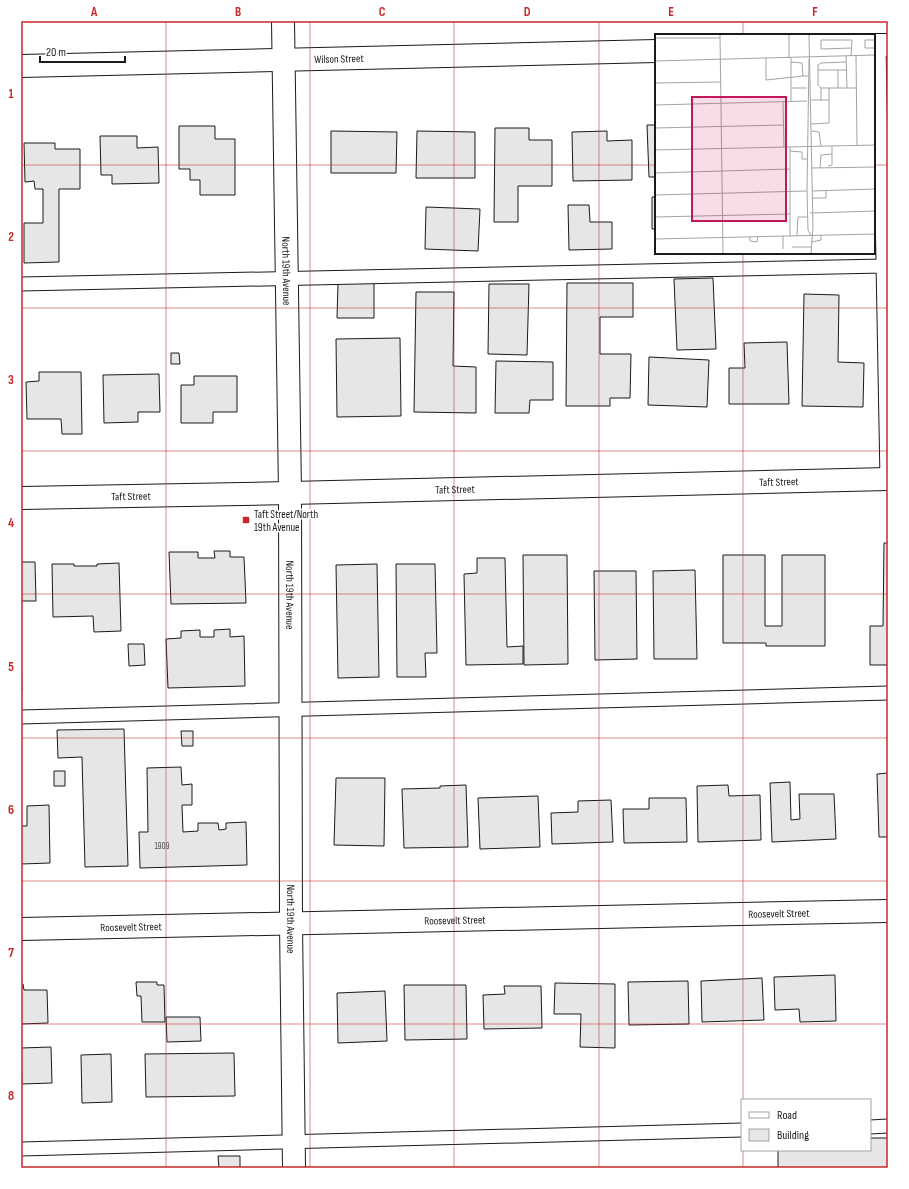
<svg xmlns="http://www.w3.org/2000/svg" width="909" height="1189" font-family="'Sofia Sans Condensed',sans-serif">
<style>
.building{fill:#e6e6e6;stroke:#1a1a1a}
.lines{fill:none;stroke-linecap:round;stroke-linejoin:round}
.service-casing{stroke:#1a1a1a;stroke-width:15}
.minor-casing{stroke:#1a1a1a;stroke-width:24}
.tertiary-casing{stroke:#1a1a1a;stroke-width:24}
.service{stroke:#fff;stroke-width:13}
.minor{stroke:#fff;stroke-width:22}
.tertiary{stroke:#fff;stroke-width:22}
.grid{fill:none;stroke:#c62828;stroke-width:1;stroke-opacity:0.55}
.poi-dot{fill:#c62828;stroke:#fff;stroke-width:1.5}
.labels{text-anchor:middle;stroke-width:3;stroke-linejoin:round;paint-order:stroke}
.number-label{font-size:9px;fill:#4d4d4d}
.street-label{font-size:11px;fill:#1a1a1a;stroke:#fff}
.poi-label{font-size:11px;fill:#1a1a1a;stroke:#fff;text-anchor:start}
.inset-road{fill:none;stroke:#a3a3a3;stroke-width:1}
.view{fill:#c2185b;fill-opacity:0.15;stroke:#c2185b;stroke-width:2}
.inset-edge{fill:none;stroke:#1a1a1a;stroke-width:2}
.neatline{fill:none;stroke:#c62828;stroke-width:1.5}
.grid-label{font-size:13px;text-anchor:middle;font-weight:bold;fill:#c62828}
</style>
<rect width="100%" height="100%" fill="#fff"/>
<path class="building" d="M647,125H656V177H649Z
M179,126H215V139H235V195H200V180H190V169H179Z
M495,128H529V140H552V186H518V222H494Z
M331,131L397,132L396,173H331Z
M417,131L475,132V178H416Z
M607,131V141L632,140V180L573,181L572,132Z
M100,136H137V148L158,147L159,183L112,184V175H101Z
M24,143H55V149H80V189H59V262L24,263V223H43V189H35L34,181L25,182Z
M652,197H656V229H652Z
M568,205H589L590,222H612V249L569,250Z
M426,207L480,209L478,251L425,249Z
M713,278L716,349L677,350L674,279Z
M338,283H374V318H337Z
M567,283H633V317H600V354H631L630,398H610V406H566Z
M489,284H529L527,355L488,354Z
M416,292H454L453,366L476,367V413L414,412Z
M804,294L839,295L838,362L864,363L863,407L802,406Z
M400,338L401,416L337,417L336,339Z
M787,342L789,404H729V368H745L744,343Z
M171,353H179L180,364H171Z
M649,357L709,360L707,407L648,405Z
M496,361L553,362V400H530L529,413H495Z
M39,372H81L82,434H62L61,419H27L26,382L39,381Z
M159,374L160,412H138V422L104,423L103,375Z
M194,376H237V412H213V423H181V385H194Z
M884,543H888V665H870V626H883Z
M214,551H230V557H244L246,603L171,604L169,552H198V558H215Z
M523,555H567L568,664L524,665Z
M723,555H765V626H782V555H825V646H766V643H723Z
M477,558H505L507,647L523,646V664L466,665L464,574L477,573Z
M21,562H35L36,601H21Z
M119,563L121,631L94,632L93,616L53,617L52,564H74V566H97V564Z
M377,564L379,677L338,678L336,565Z
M396,564H435L437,653H425L426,677H397Z
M695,570L697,659H654L653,571Z
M594,571H636L637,659L595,660Z
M230,629V637L244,636L245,686L168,688L166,639L181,638V631L200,630V637H214V630Z
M128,644H144L145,665L129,666Z
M21,656L22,690H21Z
M124,729L128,866L85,867L82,757L58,758L57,730Z
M181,731H193V746H182Z
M181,767L182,785L192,784V805H182L183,832L198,831V823H218L219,830L226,829V823L246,822L247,865L140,868L139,832H148L147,768Z
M54,771H65V786H54Z
M888,773V837H879L877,774Z
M336,778H385L384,846L334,845Z
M790,782L791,820L800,819L799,794H834L836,839L772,842L770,783Z
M466,785L468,847L404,848L402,789L440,788V786Z
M728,785L729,796L760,795L761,840L698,842L697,786Z
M538,796L540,847L480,849L478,798Z
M649,798H686L687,842L624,843L623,809H649Z
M611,800L613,842L552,844L551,813L578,812V801Z
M49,805L50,863L21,864V826H27V806Z
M835,975L836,1021L800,1022L799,1009L775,1010L774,977Z
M762,978L764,1020L702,1022L701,981Z
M688,981L689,1024L629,1025L628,982Z
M136,982H157V985H164L165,1022H142L141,996H137Z
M555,983L615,984V1048L580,1047L581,1014H554Z
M21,984H23L24,990H47L48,1023L21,1024Z
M404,985H466L467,1039L405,1040Z
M504,986H541L542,1028L484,1029L483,995L505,994Z
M385,991L387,1041L338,1043L337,993Z
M166,1017H200L201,1041L167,1042Z
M51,1047L52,1083L22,1084L21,1048Z
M234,1053L235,1096L146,1097L145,1054Z
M111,1054L112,1102L82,1103L81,1055Z
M870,1138H888V1168H778V1150H870Z
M218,1156H240V1168H219Z"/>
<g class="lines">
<defs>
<path id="service" d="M879,45L887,479
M21,284L883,266
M21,717L888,693
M870,1127L888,1126
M21,1149L742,1130"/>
<g id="minor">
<path id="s1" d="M283,21L290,493L291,923L294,1168"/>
<path d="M874,45H888"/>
<path id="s2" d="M21,66L656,51"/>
<path id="s3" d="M21,929L888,911"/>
</g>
<g id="tertiary">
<path id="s4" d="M21,498L290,493L888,479"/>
</g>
</defs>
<use href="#service" class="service-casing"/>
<use href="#minor" class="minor-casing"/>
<use href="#tertiary" class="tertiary-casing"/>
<use href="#service" class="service"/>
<use href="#minor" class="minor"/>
<use href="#tertiary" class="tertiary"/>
</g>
<path class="grid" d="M166,21V1168M310,21V1168M454,21V1168M599,21V1168M743,21V35M21,165H656M874,165H888M743,253V1100M21,308H888M21,451H888M21,594H888M21,738H888M21,881H888M21,1024H888M743,1150V1168"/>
<rect class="poi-dot" x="242" y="516" width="8" height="8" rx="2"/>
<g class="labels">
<g class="number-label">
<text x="162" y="849">1909</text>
</g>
<g class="street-label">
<text dy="4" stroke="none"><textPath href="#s2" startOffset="318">Wilson Street</textPath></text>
<text dy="4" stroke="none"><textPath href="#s1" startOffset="250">North 19th Avenue</textPath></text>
<text dy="4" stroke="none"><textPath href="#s4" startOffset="758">Taft Street</textPath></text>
<text dy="4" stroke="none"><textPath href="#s4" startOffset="434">Taft Street</textPath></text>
<text dy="4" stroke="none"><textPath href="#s4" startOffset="110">Taft Street</textPath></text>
<text dy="4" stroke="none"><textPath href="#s1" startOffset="574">North 19th Avenue</textPath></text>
<text dy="4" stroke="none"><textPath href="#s3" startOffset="758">Roosevelt Street</textPath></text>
<text dy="4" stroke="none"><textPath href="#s1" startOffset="898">North 19th Avenue</textPath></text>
<text dy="4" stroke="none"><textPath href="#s3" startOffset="434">Roosevelt Street</textPath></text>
<text dy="4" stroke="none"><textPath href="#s3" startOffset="110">Roosevelt Street</textPath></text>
</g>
<g class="poi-label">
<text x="254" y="518">Taft Street/North<tspan x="254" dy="13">19th Avenue</tspan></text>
</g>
</g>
<g transform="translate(655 34)">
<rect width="220" height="220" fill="#fff"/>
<path class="inset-road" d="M65,1L68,219M134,1V24M154,1L158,193L156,219M0,4H65M220,6H210V14H220M191,22L192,54M196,22L197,6H166V15L197,14M201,22L202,111M111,24V46L148,42M136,24V68M154,25L152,157L153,196L156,202M0,27L220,21M136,28L147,29L148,42H153M163,36H191M183,36V54M0,49L66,48M136,54H152M166,54L163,51V31L166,29L191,28M174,54H202M156,66H174V54H166V66M128,68L129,113M0,71L152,67M156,90L174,89V66M0,94L128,91M157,97L164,98L166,112M135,113V202M0,116L220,111M135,117L147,118V125H152M173,132L177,131V120M157,134L220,133M165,134L166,121L177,120V112M0,139L135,135M157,157L220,155M0,161L152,157M157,164H171V157M155,179L220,177M0,183L135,180M128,202V215M142,202L143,183H153M95,203V207L102,208L103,202M0,205L220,200M156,208L166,206V201M137,213H156"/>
<path class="view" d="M37,63H131V187H37Z"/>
<rect width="220" height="220" class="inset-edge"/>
</g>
<rect width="909" height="1189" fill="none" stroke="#ffffff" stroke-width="44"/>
<rect x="741" y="1099" width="130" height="52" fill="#ffffff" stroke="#a3a3a3"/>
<rect x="749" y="1112" width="20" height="6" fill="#ffffff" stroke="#a3a3a3"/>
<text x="777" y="1119" font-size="12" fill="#1a1a1a">Road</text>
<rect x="749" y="1129" width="20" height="12" fill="#e6e6e6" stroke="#a3a3a3"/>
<text x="777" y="1139" font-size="12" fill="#1a1a1a">Building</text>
<path d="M40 56v6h85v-6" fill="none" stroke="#1a1a1a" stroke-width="2"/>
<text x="46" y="56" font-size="12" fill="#1a1a1a" stroke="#ffffff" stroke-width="3" paint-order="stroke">20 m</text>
<rect x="22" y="22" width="865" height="1145" class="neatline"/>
<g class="grid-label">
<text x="94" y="16">A</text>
<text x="238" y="16">B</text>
<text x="382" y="16">C</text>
<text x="527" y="16">D</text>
<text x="671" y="16">E</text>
<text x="815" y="16">F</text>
<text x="11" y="98">1</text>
<text x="11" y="241">2</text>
<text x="11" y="384">3</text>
<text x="11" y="527">4</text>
<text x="11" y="671">5</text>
<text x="11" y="814">6</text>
<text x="11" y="957">7</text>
<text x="11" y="1100">8</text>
</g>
</svg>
